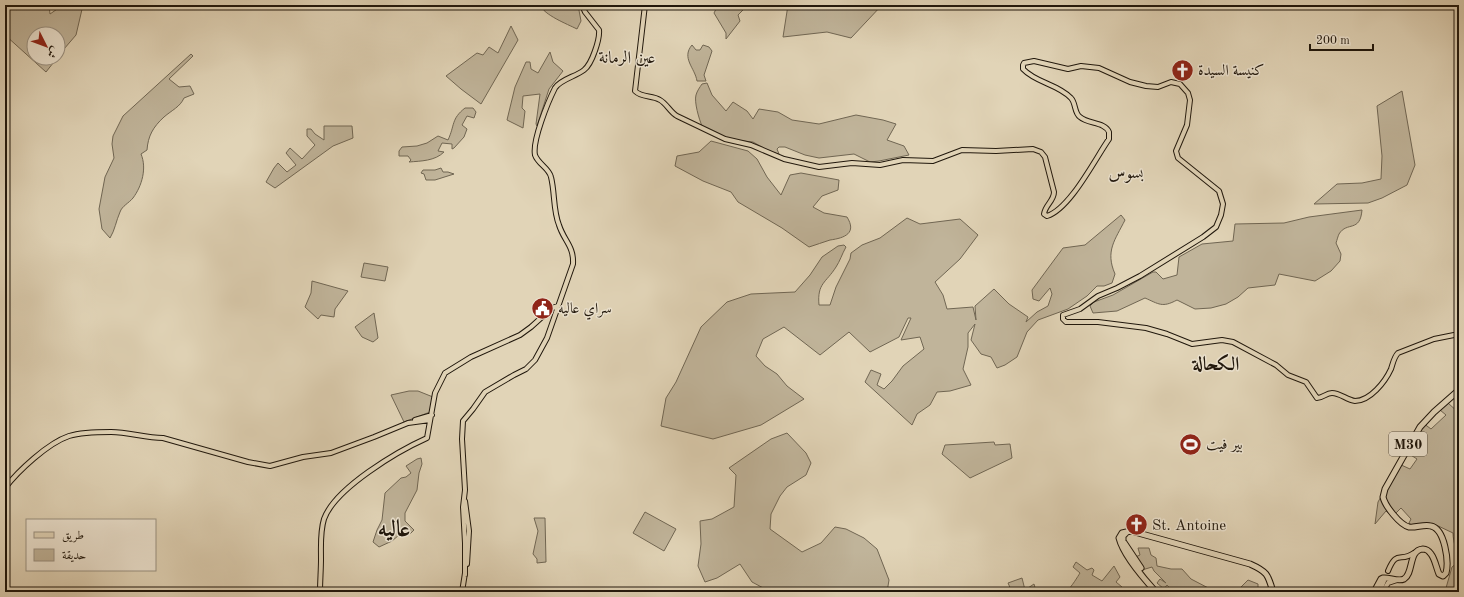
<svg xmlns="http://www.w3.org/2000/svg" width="1464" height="597" font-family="'Old Standard TT',Amiri,serif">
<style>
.green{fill:#c0b49a;stroke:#706653}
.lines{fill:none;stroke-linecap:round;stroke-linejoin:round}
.major-casing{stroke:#20170c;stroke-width:6}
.highway-casing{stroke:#20170c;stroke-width:7}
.major{stroke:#e1d4b7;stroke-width:4}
.highway{stroke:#e1d4b7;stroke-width:5}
.labels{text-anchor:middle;stroke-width:3;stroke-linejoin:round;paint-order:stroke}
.shield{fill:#ece3d0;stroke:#5d5447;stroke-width:1}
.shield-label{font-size:14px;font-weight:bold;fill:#20170c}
.poi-label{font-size:15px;fill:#20170c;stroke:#ece3d0;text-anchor:start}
.quarter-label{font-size:17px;fill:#20170c;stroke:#ece3d0}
.district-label{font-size:19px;font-weight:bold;fill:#20170c;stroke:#ece3d0}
.town-label{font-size:23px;font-weight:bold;fill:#20170c;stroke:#ece3d0}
</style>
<rect width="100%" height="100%" fill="#e1d4b7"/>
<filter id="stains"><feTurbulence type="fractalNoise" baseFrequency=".005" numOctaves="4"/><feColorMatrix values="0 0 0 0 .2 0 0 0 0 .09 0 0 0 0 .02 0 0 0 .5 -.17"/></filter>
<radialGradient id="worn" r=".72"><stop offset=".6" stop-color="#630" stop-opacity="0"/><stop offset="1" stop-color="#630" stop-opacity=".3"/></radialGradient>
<path class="green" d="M5,5H11L17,10L21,5H28L33,7L49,5L50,14L63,5H83L76,35L58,56V34H34V58H57L46,72L5,35Z
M540,5H578L581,21L577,29C567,24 544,15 540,5Z
M718,5H743V10L738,15L740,21L726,39V33L714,13Z
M788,5H882L851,38L827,32L783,37Z
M511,26L518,40L481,104L461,89L446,76L477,53L483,55L489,47L498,53Z
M692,45L696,50H700L703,45L709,47L712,51L704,75L706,81H697C695,68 681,58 692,45Z
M550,52L553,62L563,71L549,89L537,126L536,124L540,94L523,96L522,108L525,111L523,128L507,120L515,87L526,62H530L531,69L538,73Z
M191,54L193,56L169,79L179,87L190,86L194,94L184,98C180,107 172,110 164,117C153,127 148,136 147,150L141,154C147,168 142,186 133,198C129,203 122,206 120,212C116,221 115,230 110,238L102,229L99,209L105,177L114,158L112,144L113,136L123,116Z
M707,83L712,95L726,111L733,102L747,111L753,119L759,109L778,112L792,120L819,124L856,115L883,120L896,124L887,140L904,146L909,155L879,161L870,162L854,154L819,158L805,155L785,147H779L777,149L779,154L771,152L753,142L734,140L721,136L702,126C699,119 694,102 696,95C697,91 700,87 702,84Z
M1402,91L1415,165L1407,185L1382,198L1368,203L1314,204L1337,184L1362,183L1381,179L1382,156L1377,106Z
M465,108H473L476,112L474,118L467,116L462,125L467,129L464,137L454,148L452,149V144L442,143L438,151L444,152C435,161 421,161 409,162L411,160L408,156H399V151L402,147L417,146L427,143L438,136L448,140C455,125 451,119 465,108Z
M324,126H352L353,138L333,146L275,188L266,182L274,168L278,163L287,172L296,165L286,153L290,148L302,159L315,145L307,136V129H311L315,134L324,140Z
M711,141L748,151L757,159L767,177L781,195L790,175L801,173L839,180L838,190L822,196L813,207L824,213L847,217C857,233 845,238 830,240C823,242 816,245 809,247L782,228L738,202L731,192L703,181L675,166L677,156L699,152Z
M441,168L443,172H448L454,174L435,180H426L424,174L421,173L423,170H435Z
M1362,210C1360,233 1347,221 1339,234C1338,236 1337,240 1336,243L1341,254L1340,261L1331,271L1315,281L1279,274L1275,285L1248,288L1238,297L1226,304L1211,308L1195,309L1177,300C1162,308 1159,304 1145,298L1117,311L1093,313L1090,306L1094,302L1113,295L1153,272H1156L1163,279L1177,275L1179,257L1202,244L1233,241L1235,224L1284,223L1309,217Z
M1121,215L1125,220C1115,240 1105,251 1115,274L1112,283L1104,286H1097L1087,296L1068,309L1038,320L1027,332L1017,357L1005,365L997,368L991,357L981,354L971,340L975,324L968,333V347L963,369L971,385L950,391L937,392L930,405L917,414L912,425L865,382L871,370L881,374L877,385L884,389L892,381L903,366L924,349L920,337L901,340L911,318H908L899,337L870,352L849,332L820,355L784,327L763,339L756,356L765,366L777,374L787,386L804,399L761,425L713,439L661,426L666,398L676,382L701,327L727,302L751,294L795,292L810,275L822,257L838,246L844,245L846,247C842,254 840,261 836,267C826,283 817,283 819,305H830L836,287L850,259L851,253L862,245L880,238L907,218L920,224L960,219L978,235L960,259L935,282L943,295L947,309L973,307L976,320L975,306L994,289L1009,304L1028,317L1026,322L1037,312L1048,306L1052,294L1050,288L1039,301L1033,299L1032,290L1063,248L1085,245Z
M364,263L388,267L385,281L361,277Z
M312,281L348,291L335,309L334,317L321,315L318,319L305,307L311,293Z
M374,313L378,338L373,342L362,337L355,327Z
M409,391H418L433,397L430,412L404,422L391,395Z
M1448,403L1459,413V592H1452L1446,588L1452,567L1457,563C1458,552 1453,543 1453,533L1434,524L1413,526L1409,523L1411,519L1401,508L1393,516L1386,511L1375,524L1378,502L1399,464L1410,469L1417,459L1406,452L1423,423L1431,429L1446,415L1440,410Z
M787,433L806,453L811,463L806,475L787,487L780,496L771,514L770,529L802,552L821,543L835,527L846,529L864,538L877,549L889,580L887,592H789L787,588L767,590L752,582L740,564L717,578L705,582L698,566L701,544L700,521L712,519L734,507L736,475L729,468L771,439Z
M994,442L995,445L1010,444L1012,458L970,478L942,454L945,445Z
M421,458L422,464L419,473L417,490L405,513V521L414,530L409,535H399L392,541L379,547L373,542L377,530L382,520L385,493L401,478L406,477L411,473L406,466L417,459Z
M645,512L676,529L664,551L633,533Z
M534,518H545L546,562L537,563V559L533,554L538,531Z
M1138,548H1149L1151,555L1156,558L1157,566L1171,569H1182L1191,579L1216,592H1173L1167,585L1164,589L1157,583L1160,579L1166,583L1154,571L1152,567L1142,570L1133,558L1140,555Z
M1076,562L1087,570L1092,568L1094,570L1092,575L1102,581L1114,566L1120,577L1116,582L1122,587L1119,591L1116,592H1051C1057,587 1062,590 1068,589C1071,588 1078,576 1080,573L1073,567Z
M1022,578L1025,590L1034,584L1036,591L1038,592H1012L1008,583Z
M1248,580L1258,584V592H1238L1240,588Z"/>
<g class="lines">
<defs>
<path id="major" d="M645,5L635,91C642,98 652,95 660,100C667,104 670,112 677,116L725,139L751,145L784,159L819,167L852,163L880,165L903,160L933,161L962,150L996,151L1033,149L1041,152L1045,157L1054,192C1054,201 1045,205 1044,214L1047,216C1070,209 1095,159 1109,139V132C1105,122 1088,124 1080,117C1074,113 1076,103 1071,98C1058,84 1036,83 1023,69V65L1024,63L1034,61L1068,69L1081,66L1099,68L1130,82L1146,86L1158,87L1171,82L1180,84L1188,93L1190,100L1187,125L1176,151L1178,158L1219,191L1223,204L1221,215L1216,227L1203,237L1140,276L1117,288L1098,296L1080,309L1063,315V319L1066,322H1098L1146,328L1167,334L1192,344L1222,340L1233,342L1276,365L1288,375L1306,382L1317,398C1323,398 1326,393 1332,393C1340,393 1347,400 1355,401C1370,401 1385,382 1391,369C1393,363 1394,357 1398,353L1434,339L1459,334
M415,420L432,415
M5,488C18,471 48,443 69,436C82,432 98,432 111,432C129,432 145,438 163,438L248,462L270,466L303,457L331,453L374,437L408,423L430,420
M465,501L469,531L467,564
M1388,571C1397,549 1400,563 1414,553
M465,575V543L463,507L465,490L462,439L463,421L473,409L485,392L514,375L526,369L535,360L547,338L573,264C574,246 564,241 559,225C553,210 555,193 551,177C549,168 538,164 535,155C532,141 548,102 555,88C561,79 575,77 584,70C592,64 600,39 599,30L585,12L582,5
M320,592C320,581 321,570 321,559C321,545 320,532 324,519C335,488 398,451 427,438L435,393L445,373L471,357L520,335L531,327L552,308L558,306
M462,592L465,573
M1379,592L1384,581
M1383,592L1388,583L1397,580"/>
<path id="highway" d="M1126,533L1123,536V541L1141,568
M1156,592C1144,579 1123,554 1119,538L1122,533L1131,531L1250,564C1268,572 1268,575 1273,592
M1374,592L1381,579L1383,578C1389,577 1398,582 1404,579C1414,573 1408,550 1423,549C1426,549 1429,551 1431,554C1435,559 1436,567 1439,574L1443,576L1446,573C1449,562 1445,529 1431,526C1424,524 1416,528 1409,527C1400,525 1385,506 1383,497L1385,489L1420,427L1434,412L1459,390"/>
</defs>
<use href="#major" class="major-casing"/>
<use href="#highway" class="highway-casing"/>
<use href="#major" class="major"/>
<use href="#highway" class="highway"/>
</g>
<defs>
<symbol id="church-disc" viewBox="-11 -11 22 22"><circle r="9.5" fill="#8f2418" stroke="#ece3d0"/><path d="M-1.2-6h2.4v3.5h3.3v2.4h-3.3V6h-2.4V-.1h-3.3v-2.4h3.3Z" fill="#fff"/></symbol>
<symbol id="civic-disc" viewBox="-11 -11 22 22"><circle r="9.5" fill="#8f2418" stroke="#ece3d0"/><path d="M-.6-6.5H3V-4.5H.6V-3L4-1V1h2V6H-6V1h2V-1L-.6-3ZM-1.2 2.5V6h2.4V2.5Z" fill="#fff"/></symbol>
<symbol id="stadium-disc" viewBox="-11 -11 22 22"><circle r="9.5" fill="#8f2418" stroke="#ece3d0"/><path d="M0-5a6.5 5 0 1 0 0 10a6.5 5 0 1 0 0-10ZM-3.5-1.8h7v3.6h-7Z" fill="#fff"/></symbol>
</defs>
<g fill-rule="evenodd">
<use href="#church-disc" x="1170" y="58" width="25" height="25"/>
<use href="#civic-disc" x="530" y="296" width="25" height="25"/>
<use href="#stadium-disc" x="1178" y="432" width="25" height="25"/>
<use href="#church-disc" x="1124" y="512" width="25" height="25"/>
</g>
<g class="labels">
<rect class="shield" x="1389" y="432" width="38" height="24" rx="3"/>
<g class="shield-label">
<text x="1408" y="449">M30</text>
</g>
<g class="poi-label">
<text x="1198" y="75">كنيسة السيدة</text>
<text x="558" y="313">سراي عاليه</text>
<text x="1206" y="449">بير فيت</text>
<text x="1152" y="530">St. Antoine</text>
</g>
<g class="quarter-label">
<text x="627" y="63">عين الرمانة</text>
<text x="1126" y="178">بسوس</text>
</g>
<g class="district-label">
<text x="1216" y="370">الكحالة</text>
</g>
<g class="town-label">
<text x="394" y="536">عاليه</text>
</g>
</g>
<rect width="1464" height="597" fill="none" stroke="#e1d4b7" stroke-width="20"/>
<rect x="6" y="6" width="1452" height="585" fill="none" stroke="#20170c" stroke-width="2"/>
<rect x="10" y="10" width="1444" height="577" fill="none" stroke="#20170c"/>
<rect x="26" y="519" width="130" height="52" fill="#ece3d0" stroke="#9a9182"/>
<rect x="34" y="532" width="20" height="6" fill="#e1d4b7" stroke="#9a9182"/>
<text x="62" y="539" font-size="12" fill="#20170c">طريق</text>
<rect x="34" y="549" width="20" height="12" fill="#c0b49a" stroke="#9a9182"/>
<text x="62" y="559" font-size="12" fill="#20170c">حديقة</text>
<g transform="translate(46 46) rotate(132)"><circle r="19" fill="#ece3d0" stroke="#9a9182"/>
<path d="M0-3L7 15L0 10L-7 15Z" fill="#8f2418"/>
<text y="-6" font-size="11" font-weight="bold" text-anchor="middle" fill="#20170c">ش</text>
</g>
<path d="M1310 44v6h63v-6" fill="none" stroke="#20170c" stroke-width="2"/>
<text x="1316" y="44" font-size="12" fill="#20170c" stroke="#ece3d0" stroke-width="3" paint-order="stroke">200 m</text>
<rect width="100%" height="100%" filter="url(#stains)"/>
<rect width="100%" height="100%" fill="url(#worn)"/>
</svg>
